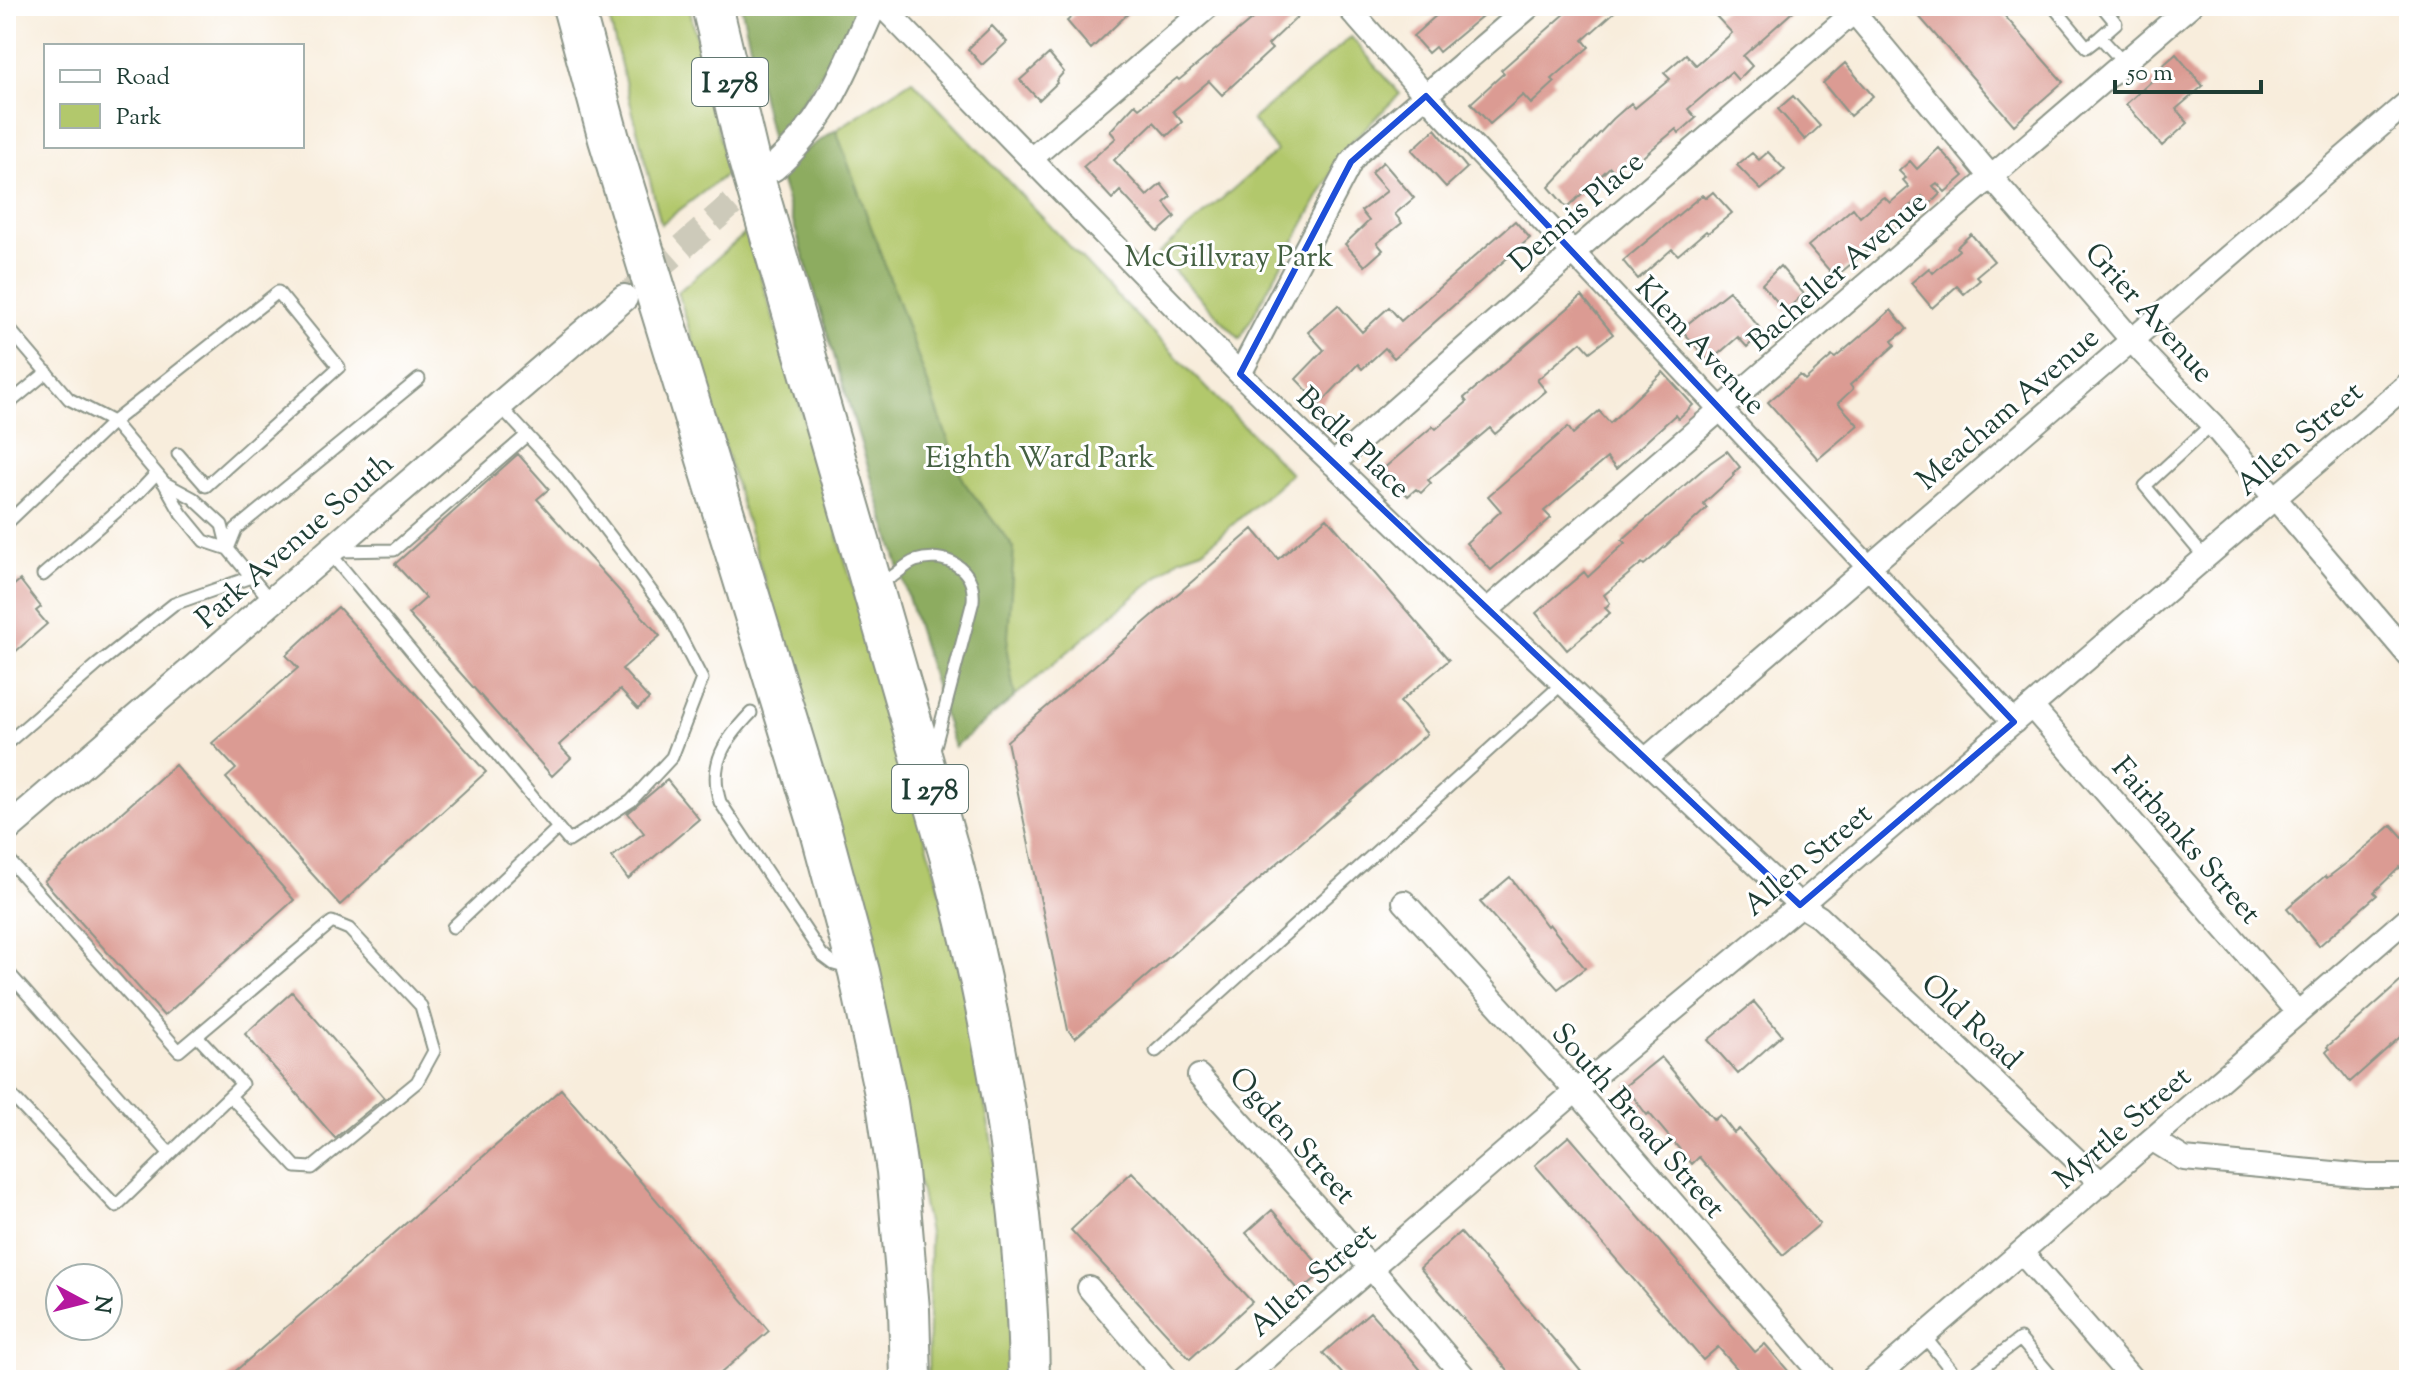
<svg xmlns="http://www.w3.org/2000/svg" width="2415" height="1386" font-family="'Sorts Mill Goudy',serif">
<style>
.green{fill:#b2c86c;stroke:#688250;stroke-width:2}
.forest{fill:#8dac60;stroke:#56744a;stroke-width:2}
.building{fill:#db9b93}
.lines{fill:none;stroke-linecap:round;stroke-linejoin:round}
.tertiary-tunnel{stroke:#cdcaba;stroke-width:26;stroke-dasharray:26 13;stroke-linecap:butt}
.service-casing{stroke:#8c9588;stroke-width:15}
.minor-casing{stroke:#8c9588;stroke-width:26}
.tertiary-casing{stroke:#8c9588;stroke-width:30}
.motorway-casing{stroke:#8c9588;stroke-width:44}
.service{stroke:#fff;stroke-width:11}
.minor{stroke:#fff;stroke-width:22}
.tertiary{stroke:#fff;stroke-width:26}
.motorway{stroke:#fff;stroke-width:40}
.marked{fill:none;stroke:#1d4ed8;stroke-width:6;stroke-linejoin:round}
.labels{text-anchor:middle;stroke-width:6;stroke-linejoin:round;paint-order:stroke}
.shield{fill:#fff;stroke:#627771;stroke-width:2}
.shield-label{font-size:28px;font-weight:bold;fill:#1f3d34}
.street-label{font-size:30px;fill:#1f3d34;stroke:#fff}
.park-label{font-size:30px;fill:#446042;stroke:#fff}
</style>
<rect width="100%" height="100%" fill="#fff"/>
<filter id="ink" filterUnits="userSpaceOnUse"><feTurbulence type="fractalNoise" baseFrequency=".0125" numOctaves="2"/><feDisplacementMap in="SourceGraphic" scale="16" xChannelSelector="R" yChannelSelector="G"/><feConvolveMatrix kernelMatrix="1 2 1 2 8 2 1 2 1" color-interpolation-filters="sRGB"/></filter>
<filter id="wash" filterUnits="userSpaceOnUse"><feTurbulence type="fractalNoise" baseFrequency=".006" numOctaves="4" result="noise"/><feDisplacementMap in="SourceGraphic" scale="32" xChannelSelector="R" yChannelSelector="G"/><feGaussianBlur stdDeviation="1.8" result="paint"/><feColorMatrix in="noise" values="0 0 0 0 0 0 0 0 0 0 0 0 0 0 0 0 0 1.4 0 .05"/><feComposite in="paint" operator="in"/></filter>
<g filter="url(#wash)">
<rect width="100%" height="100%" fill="#f8eddc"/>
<path class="green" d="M606,6H689L728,173L661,224Z
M1351,37L1400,94L1347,146L1240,339L1158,254L1277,151L1252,120Z
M912,80L1113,292L1291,474L1203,550L1180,558L954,747L777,169Z
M747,232L814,452L955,941L1000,1187L1017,1380H928L930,1238L866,920L678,292Z"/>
<path class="forest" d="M741,6H867L773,145Z
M836,130L963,481L1014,548L1007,651L1015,697L954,747L777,169Z"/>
<g id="blocks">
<path class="building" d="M1084,6H1136L1091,49L1067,21Z
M1268,6H1309L1268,45L1272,49L1222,95L1209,81L1173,111L1182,122L1167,136L1154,122L1114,160L1147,196L1161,184L1171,197L1164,203L1175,217L1158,232L1120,191L1112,199L1083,167L1116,138L1110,131L1135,104L1139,108L1177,78L1179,80Z
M1447,6H1494L1439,52L1435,47L1428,53L1413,36Z
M1574,6H1621L1583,40L1589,47L1552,79L1555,82L1531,104L1523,95L1490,124L1471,103L1504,73L1501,70Z
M1728,6H1799L1743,56L1752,66L1738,80L1731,72L1688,109L1696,118L1679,133L1676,129L1619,177L1610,167L1567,208L1549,187L1613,119L1631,103L1635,108L1670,79L1664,73L1686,54L1696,65L1732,33L1716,16Z
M1910,6H1996L2063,82L2014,125Z
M992,26L1007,42L982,65L968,49Z
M1049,54L1064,72L1056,81L1057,83L1039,100L1020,80Z
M2176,54L2203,86L2176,109L2188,123L2162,146L2126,104L2164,70L2161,67Z
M1845,63L1873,96L1850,116L1823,83Z
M1793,96L1820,126L1805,140L1778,109Z
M1435,129L1467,168L1446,187L1412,150Z
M1939,148L1964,176L1945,192L1937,183L1933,186L1940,194L1930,204L1922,196L1898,217L1903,222L1835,277L1808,246L1853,208L1860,217L1882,198L1884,197L1890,203L1909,187L1903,180L1906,178L1899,171L1910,161L1917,169Z
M1768,152L1785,170L1761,190L1737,165L1752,153L1759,160Z
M1383,162L1414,198L1395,214L1402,223L1377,243L1383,250L1365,266L1345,244L1369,221L1361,211L1387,191L1371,173Z
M1713,192L1732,213L1708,233L1706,231L1678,255L1672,249L1638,279L1623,261L1702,195L1706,198Z
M1515,221L1530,238L1394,358L1385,348L1362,369L1358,364L1320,404L1296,379L1324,350L1308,332L1338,305L1362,332L1389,307L1401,321Z
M1971,234L1994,261L1976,276L1980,280L1964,294L1957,286L1932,308L1911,283L1929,268L1933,273L1959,250L1957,247Z
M1780,266L1804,294L1785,311L1762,284Z
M1729,291L1763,332L1747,347L1738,337L1709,362L1681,329Z
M1582,296L1613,334L1590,352L1581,342L1537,380L1546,391L1495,434L1490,428L1428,480L1431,483L1421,493L1416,489L1408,496L1383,469L1433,426L1436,429L1467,402L1464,398Z
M1891,310L1907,329L1892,341L1895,345L1850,385L1853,389L1838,403L1858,425L1818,459L1768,402L1800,375L1805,380L1832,356L1835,358Z
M1663,372L1693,405L1678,419L1675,415L1616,469L1607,458L1544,511L1551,518L1491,570L1466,543L1501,511L1488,496L1568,427L1573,434L1599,411L1610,423Z
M1727,451L1740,467L1733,473L1734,476L1703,504L1707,508L1658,553L1644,565L1642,563L1604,595L1610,603L1605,608L1610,613L1567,650L1536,613L1584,572L1588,577L1625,543L1622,540L1710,463Z
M518,454L549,489L537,499L660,636L622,669L649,699L638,709L620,690L559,745L571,758L552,776L408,614L426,598L395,564Z
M1327,518L1449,660L1400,702L1427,734L1075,1038L1068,1030L1007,741L1253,529L1278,559Z
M20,580L41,607L36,611L47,624L6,660V592Z
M338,607L486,772L340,905L226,778L236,769L212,743L298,668L286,655Z
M175,765L294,900L164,1016L44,881Z
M667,780L699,819L628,879L612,857L644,833L628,813Z
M2392,825L2409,844V880L2400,867L2374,892L2377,895L2319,946L2287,908L2325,876L2327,878L2348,862Z
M1510,877L1547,926L1549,924L1585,968L1558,989L1480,902Z
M2409,974V1029L2350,1082L2326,1052L2329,1049L2327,1047Z
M292,992L384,1098L335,1138L245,1034Z
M1754,1002L1782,1035L1738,1074L1708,1040Z
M1661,1057L1714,1120L1720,1115L1734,1133L1739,1129L1820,1224L1783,1255L1699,1157L1692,1164L1649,1113L1647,1115L1625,1086Z
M561,1089L769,1331L713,1380H225Z
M1569,1136L1755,1352L1765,1344L1796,1380H1747L1718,1347L1703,1360L1535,1165Z
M1132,1172L1252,1302L1190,1359L1071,1230Z
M1272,1210L1324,1271L1300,1292L1246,1233Z
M1460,1232L1569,1357L1588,1380H1516L1508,1371L1420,1268Z
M1370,1312L1405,1351L1429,1380H1348L1323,1353Z"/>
</g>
</g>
<g filter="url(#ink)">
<use href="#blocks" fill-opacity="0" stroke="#8c9588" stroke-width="2"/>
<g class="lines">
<path class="tertiary-tunnel" d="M624,298L764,176"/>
<defs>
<path id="service" d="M2053,6L2087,47L2100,37L2124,63
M2100,37L2116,23L2102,6
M6,325L69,399L113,422L163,481L181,513L204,541L228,549
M6,406L47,372
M163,482L193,498L222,525L228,549L271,601
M6,524L113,422L278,292L339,367L206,486L178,454
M228,549L236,529L419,379
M337,551L394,550L527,435
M329,552L569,841L631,801L672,757L702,679L670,617L624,554L563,474L499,405
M2205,558L2145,486L2212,424
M43,575L139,492L156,474
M893,576C900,571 907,564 915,561C945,551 976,568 973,601L934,750
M751,713C725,740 708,763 720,802L822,955L834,964L848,968
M6,744L97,665L174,604L251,577
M6,857L179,1051L332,922L349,929L421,1006L434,1051L417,1082L312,1168L296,1167L230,1096
M453,927L558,828
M6,970L170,1154
M1156,1051L1563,683
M6,1090L116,1206L242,1084L197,1036
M1924,1336L1959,1380
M1966,1380L2020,1339L2055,1380"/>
<path id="minor" d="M882,6L1240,374L1486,611L1800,905L1819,917L2102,1184
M1347,6L1426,96L2014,722
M1849,6L1992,178L2143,353L2212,424L2409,656
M1032,158L1209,6
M1240,374L1351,162L1359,152L1530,6
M1333,464L1573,253L1861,6
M1486,611L2190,6
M2032,707L2298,1013
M1645,760L2409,101
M1404,902L1576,1091L1826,1380
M1199,1076L1371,1268L1467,1380
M2153,1140L2184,1159L2366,1176H2409
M2022,1253L2133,1380
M1089,1288L1168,1380
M1241,1380L1576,1091L1800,905L2409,383
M1873,1380L2409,917"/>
<path id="tertiary" d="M773,168C826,122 845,69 873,6
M6,830L624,298"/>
<path id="motorway" d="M573,6L609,139L821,831L859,972L887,1103L897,1171L909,1309L911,1380
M712,6L748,157L951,859C996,1029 1027,1203 1029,1380"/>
</defs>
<use href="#service" class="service-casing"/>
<use href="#minor" class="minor-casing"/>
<use href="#tertiary" class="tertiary-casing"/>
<use href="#motorway" class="motorway-casing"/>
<use href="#service" class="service"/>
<use href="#minor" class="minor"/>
<use href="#tertiary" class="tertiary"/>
<use href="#motorway" class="motorway"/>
</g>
</g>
<path class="marked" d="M1426,96L2014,722L1800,905L1240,374L1351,162Z"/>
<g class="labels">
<g class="shield">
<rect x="692" y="58" width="76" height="48" rx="6"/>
<rect x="892" y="765" width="76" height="48" rx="6"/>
</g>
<g class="shield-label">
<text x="730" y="92">I 278</text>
<text x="930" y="799">I 278</text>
</g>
<g class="street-label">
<text transform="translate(1576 211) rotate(-41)" y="10">Dennis Place</text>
<text transform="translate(1837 271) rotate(-41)" y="10">Bacheller Avenue</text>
<text transform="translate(2150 312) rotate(48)" y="10">Grier Avenue</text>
<text transform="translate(1701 345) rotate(47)" y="10">Klem Avenue</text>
<text transform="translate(2007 408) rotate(-41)" y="10">Meacham Avenue</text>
<text transform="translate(2299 438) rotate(-41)" y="10">Allen Street</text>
<text transform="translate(1354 442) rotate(44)" y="10">Bedle Place</text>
<text transform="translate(294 540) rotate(-41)" y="10">Park Avenue South</text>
<text transform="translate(2187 840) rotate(49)" y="10">Fairbanks Street</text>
<text transform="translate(1807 859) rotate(-40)" y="10">Allen Street</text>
<text transform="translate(1972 1021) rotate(43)" y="10">Old Road</text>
<text transform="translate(1639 1120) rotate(49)" y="10">South Broad Street</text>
<text transform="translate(2122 1127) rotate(-41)" y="10">Myrtle Street</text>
<text transform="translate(1293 1135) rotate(48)" y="10">Ogden Street</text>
<text transform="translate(1312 1279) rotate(-41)" y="10">Allen Street</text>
</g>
<g class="park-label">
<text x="1229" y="266">McGillvray Park</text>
<text x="1040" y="467">Eighth Ward Park</text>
</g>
</g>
<rect width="2415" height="1386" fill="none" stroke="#fff" stroke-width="32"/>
<rect x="44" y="44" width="260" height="104" fill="#ffffff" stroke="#a5b1ae" stroke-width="2"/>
<rect x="60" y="70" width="40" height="12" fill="#ffffff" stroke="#a5b1ae" stroke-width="2"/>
<text x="116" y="84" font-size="24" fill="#1f3d34">Road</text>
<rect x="60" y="104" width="40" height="24" fill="#b2c86c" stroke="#a5b1ae" stroke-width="2"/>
<text x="116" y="124" font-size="24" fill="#1f3d34">Park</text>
<g transform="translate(84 1302) rotate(97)"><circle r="38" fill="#ffffff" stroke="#a5b1ae" stroke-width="2"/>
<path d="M0-6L14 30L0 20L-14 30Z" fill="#b5179e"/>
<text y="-12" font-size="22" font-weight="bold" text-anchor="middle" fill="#1f3d34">N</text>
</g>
<path d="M2115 80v12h146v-12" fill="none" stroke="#1f3d34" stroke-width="4"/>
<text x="2127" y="80" font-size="24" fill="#1f3d34" stroke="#ffffff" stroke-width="6" paint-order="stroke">50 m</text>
</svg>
